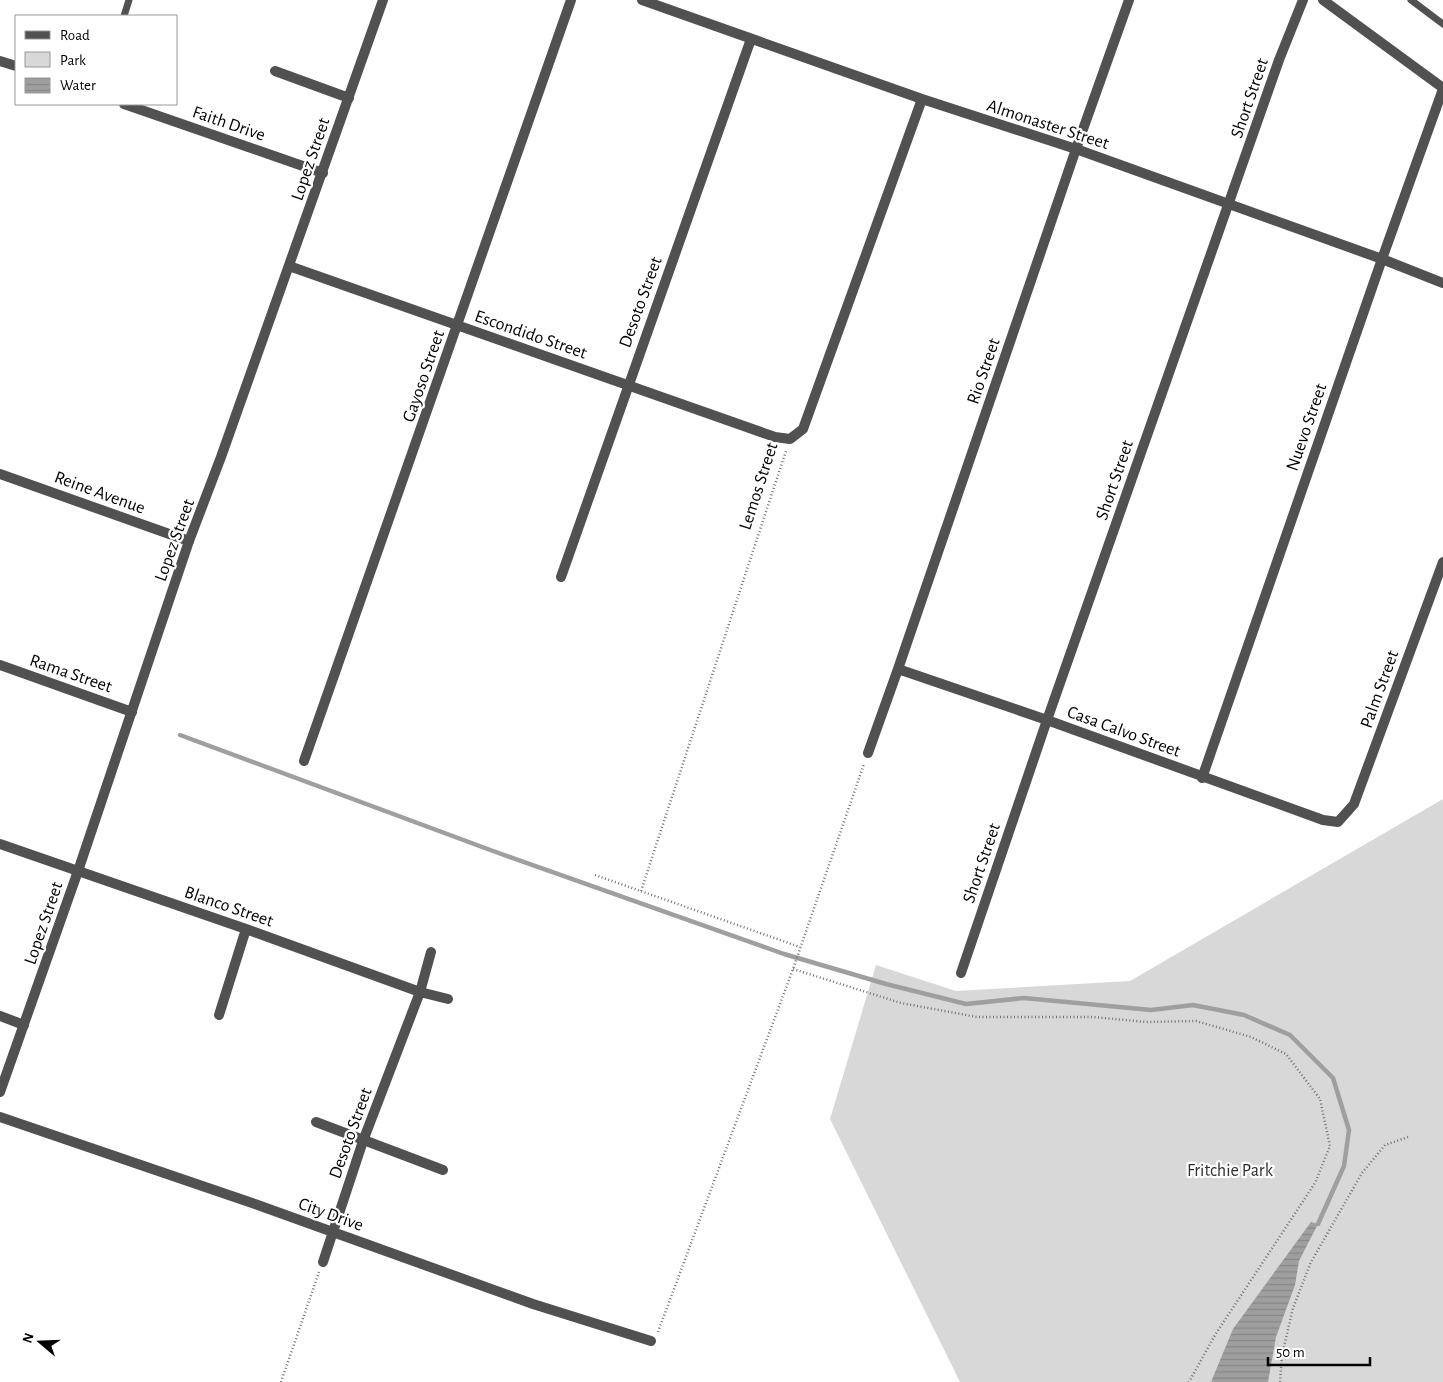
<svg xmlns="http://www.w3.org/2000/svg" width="1443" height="1382" font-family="'Alegreya Sans',sans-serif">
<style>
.green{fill:#d8d8d8}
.water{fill:url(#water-rules)}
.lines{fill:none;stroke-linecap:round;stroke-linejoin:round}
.stream{stroke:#9f9f9f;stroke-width:4.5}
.path{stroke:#737373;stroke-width:2.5;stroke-dasharray:1 2.5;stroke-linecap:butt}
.service{stroke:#515151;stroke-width:7}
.minor{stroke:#515151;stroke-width:10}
.tertiary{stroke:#515151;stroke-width:10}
.labels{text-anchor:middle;stroke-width:4.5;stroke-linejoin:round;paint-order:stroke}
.street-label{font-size:18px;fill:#000;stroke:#fff}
.park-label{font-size:18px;fill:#2f2f2f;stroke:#fff}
</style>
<defs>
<pattern id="water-rules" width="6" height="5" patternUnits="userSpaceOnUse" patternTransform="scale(1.25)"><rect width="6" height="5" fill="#9f9f9f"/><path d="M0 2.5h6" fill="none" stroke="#878787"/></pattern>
</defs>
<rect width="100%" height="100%" fill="#fff"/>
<path class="green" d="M1443,799V1382H960L830,1119L876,965L956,991L1130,981Z"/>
<path class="water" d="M1311,1222L1318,1224L1299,1261L1295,1285L1276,1337L1268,1382H1211L1233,1329Z"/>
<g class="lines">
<path class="stream" d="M180,735L493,851L784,954L886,984L966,1004L1024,998L1151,1010L1193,1005L1244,1015L1290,1035L1333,1078L1349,1130L1344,1166L1318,1224"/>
<path class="path" d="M595,875L800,947
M641,891L786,451
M793,969L901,1003L977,1017H1093L1146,1022L1196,1021L1251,1037L1286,1054L1320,1099L1330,1146L1315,1183L1215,1335L1189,1382
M658,1332L793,969L864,764
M281,1382L319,1272
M1280,1382L1282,1355L1293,1308L1311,1262L1362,1173L1385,1145L1408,1137"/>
<path class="service" d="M1411,0L1443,24
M124,16L129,0"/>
<path class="minor" d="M642,0L922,99L1076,149L1382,259L1443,283
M0,61L16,66
M275,71L349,98
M124,104L323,173
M289,266L775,437L790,439L803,429L922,99
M0,474L189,541
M561,577L751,39
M0,665L132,712
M898,669L1047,720L1323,820L1338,822L1354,804L1443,562
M868,753L898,669L1076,149L1129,0
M304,761L571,0
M1202,778L1382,259L1443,89
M0,844L246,929L420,992L448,999
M961,973L1047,720L1279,60L1303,0
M219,1015L246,929
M0,1016L24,1025
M0,1117L255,1204L533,1304L651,1341
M316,1122L443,1170
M323,1262L363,1141L420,992L431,952"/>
<path class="tertiary" d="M1323,0L1443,88
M0,1092L78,871L189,541L221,457L383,0"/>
</g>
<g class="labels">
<g class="street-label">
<text transform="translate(1249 98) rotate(-71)" y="6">Short Street</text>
<text transform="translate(229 123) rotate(19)" y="6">Faith Drive</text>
<text transform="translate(1048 124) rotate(18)" y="6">Almonaster Street</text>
<text transform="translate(310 159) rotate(-71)" y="6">Lopez Street</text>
<text transform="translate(640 302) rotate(-70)" y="6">Desoto Street</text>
<text transform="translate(531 334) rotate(19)" y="6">Escondido Street</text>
<text transform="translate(983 371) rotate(-71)" y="6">Rio Street</text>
<text transform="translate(423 376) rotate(-71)" y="6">Gayoso Street</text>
<text transform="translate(1306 427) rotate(-71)" y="6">Nuevo Street</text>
<text transform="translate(1114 480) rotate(-71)" y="6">Short Street</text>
<text transform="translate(758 486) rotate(-72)" y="6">Lemos Street</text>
<text transform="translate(100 492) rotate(20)" y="6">Reine Avenue</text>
<text transform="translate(174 540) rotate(-70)" y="6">Lopez Street</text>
<text transform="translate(71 673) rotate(19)" y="6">Rama Street</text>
<text transform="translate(1379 689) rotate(-70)" y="6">Palm Street</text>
<text transform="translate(1124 731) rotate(20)" y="6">Casa Calvo Street</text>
<text transform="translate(981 863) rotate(-71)" y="6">Short Street</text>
<text transform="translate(229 906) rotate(19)" y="6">Blanco Street</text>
<text transform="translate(43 923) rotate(-71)" y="6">Lopez Street</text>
<text transform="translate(350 1133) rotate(-70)" y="6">Desoto Street</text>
<text transform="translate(331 1214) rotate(20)" y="6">City Drive</text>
</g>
<g class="park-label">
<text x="1230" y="1176">Fritchie Park</text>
</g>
</g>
<rect x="15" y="15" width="162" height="90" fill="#ffffff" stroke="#999999"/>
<rect x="25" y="31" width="25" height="8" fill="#515151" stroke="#999999"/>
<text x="60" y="40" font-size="15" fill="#000000">Road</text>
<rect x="25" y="52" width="25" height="15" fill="#d8d8d8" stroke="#999999"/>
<text x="60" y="65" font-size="15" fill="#000000">Park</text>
<rect x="25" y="78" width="25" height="15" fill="url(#water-rules)" stroke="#999999"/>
<text x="60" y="90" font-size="15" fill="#000000">Water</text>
<g transform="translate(40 1342) rotate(289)" stroke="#ffffff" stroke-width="4" paint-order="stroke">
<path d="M0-4L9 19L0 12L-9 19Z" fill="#000000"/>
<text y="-8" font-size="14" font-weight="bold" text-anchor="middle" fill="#000000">N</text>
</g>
<path d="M1268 1357v8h102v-8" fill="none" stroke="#000000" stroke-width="2.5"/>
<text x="1276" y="1357" font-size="15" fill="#000000" stroke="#ffffff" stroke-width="4" paint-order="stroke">50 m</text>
</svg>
